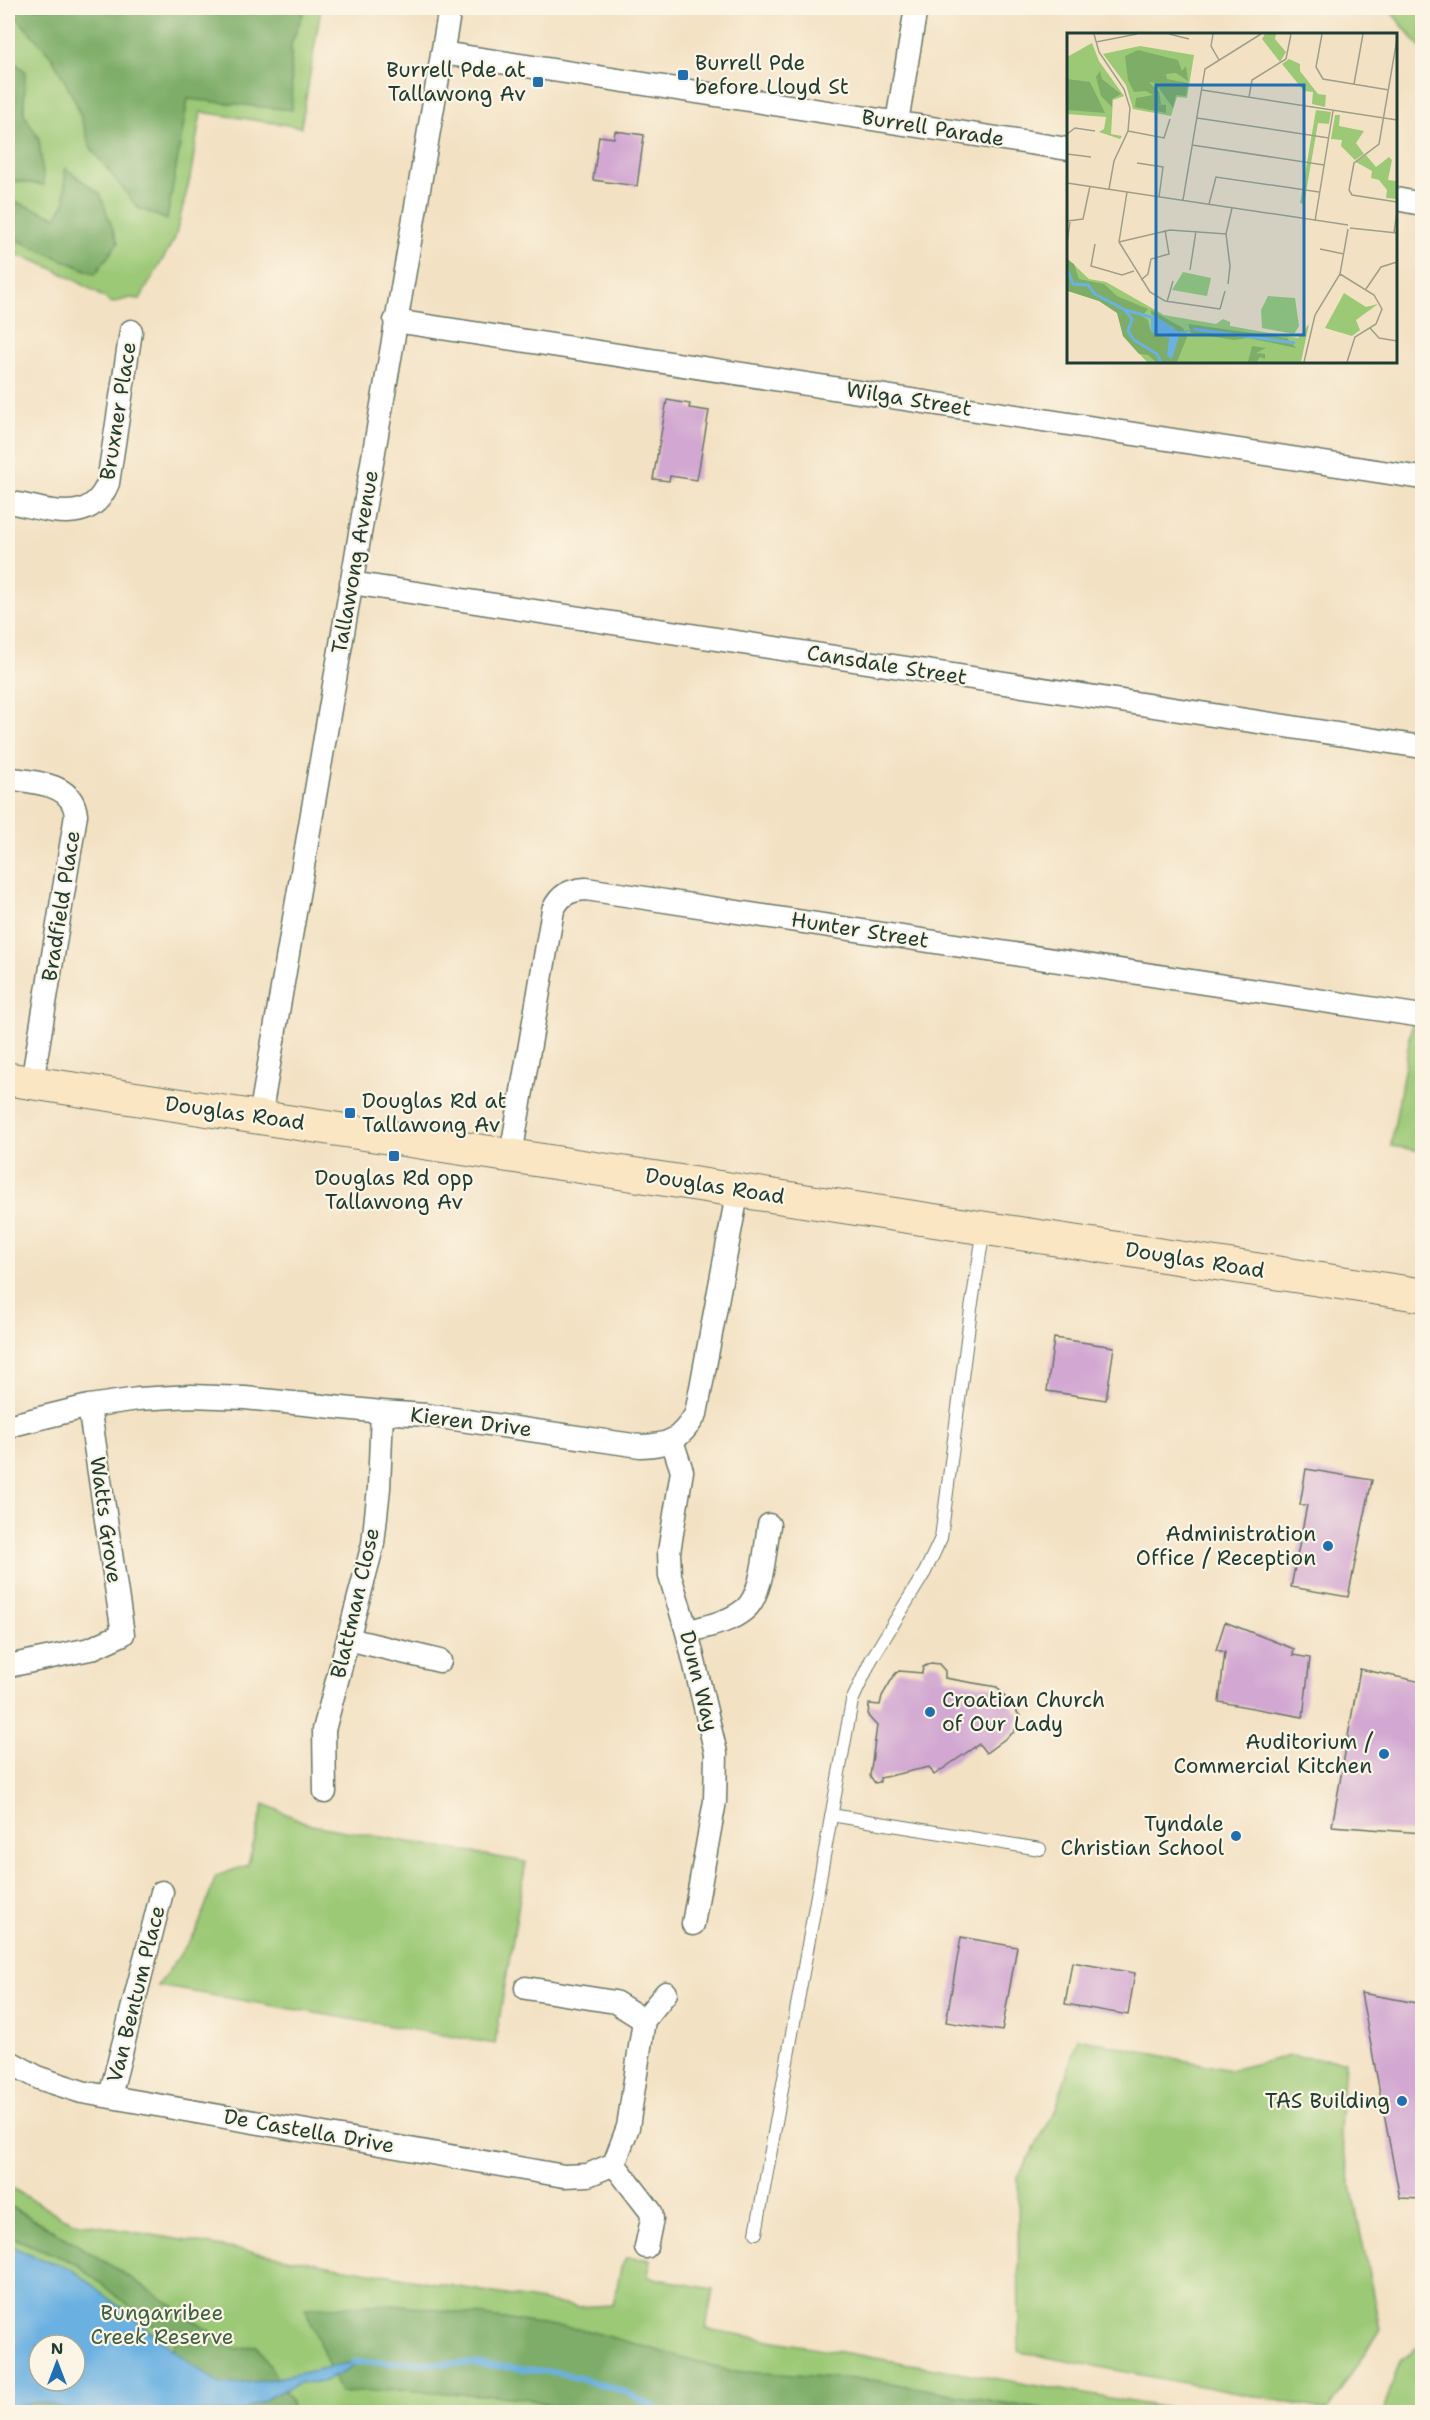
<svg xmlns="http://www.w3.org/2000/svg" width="1430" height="2420" font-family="'Shantell Sans',sans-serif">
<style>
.green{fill:#9cc976;stroke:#5e8355;stroke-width:1.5;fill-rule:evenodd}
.forest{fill:#7dad67;stroke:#4e754e;stroke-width:1.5}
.water{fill:#6bb1e2;stroke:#45778b;stroke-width:1.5;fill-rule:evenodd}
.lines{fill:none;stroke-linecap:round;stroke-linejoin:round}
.stream{stroke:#6bb1e2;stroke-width:6}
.building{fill:#d2a7d2}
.lane-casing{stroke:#697666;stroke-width:14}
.street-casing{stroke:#697666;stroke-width:25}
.secondary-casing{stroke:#697666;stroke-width:35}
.lane{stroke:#fff;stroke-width:12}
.street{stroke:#fff;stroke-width:22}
.secondary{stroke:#fbe6c4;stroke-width:33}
.poi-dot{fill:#1f6fb2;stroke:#fcf5e5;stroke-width:2}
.labels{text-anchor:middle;stroke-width:4.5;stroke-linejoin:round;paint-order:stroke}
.poi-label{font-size:21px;fill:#1f3d34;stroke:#fcf5e5;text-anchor:end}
.street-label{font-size:21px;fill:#1f3d34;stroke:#fcf5e5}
.park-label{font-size:21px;fill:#3e6044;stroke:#fcf5e5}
.inset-river{fill:none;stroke:#6bb1e2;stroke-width:3}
.inset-road{fill:none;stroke:#9e9f8a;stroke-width:1.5}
.view{fill:#1f6fb2;fill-opacity:0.15;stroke:#1f6fb2;stroke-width:3}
.inset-edge{fill:none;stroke:#1f3d34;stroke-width:3}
</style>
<rect width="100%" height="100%" fill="#fcf5e5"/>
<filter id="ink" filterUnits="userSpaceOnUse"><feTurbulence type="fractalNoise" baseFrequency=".0167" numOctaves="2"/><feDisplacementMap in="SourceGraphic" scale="12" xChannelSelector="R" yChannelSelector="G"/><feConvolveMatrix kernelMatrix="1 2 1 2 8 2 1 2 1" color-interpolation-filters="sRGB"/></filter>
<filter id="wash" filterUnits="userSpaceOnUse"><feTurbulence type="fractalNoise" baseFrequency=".008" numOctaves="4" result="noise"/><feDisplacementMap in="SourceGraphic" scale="24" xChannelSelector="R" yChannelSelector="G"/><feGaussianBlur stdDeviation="1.35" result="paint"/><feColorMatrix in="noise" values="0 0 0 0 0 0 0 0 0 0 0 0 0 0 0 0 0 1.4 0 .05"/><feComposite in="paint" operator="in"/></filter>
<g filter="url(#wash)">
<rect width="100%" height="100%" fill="#f3e1c3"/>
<path class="green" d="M8,8H321L301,127L201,112L190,178L175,238L140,299L130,298L112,303C81,282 45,261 8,253Z
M1388,8H1422V50Z
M1422,966V1151L1391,1146Z
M264,1804L311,1825L526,1862L495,2044L158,1986L197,1930L216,1876L248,1865Z
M1078,2038L1230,2070L1289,2056L1345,2061L1340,2131L1380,2329L1328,2410L1019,2352L1018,2177L1055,2111Z
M8,2186L60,2216L75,2222L577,2307L613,2305L621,2268L626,2258L650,2259L648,2277L713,2289L706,2329L1191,2412H8ZM39,2345H75V2381H39Z
M1422,2344V2412H1383L1400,2360Z"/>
<path class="forest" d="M8,8H305L291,45L292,110L188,99L167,220L138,208L91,148L76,103L52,57Z
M8,57L25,71L24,114L39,139L44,185L8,180Z
M65,168L100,194L118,243L95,274L8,236V199L56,217L65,203Z
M8,2205C87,2248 162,2297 236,2349L257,2345L291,2401L292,2412H139L154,2389L175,2343L75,2263L8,2236Z
M394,2304L585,2330L732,2371L873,2380L1056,2412H575L525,2398L403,2390L340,2393L305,2308Z
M37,2402L82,2412H8V2409Z"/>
<path class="water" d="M8,2244L30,2255L72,2269L190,2363L222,2385L262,2381L360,2361L339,2375L322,2382L298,2383L241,2412H82L37,2402L8,2409ZM39,2345H75V2381H39Z"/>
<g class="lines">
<path class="stream" d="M354,2362L479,2364L561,2373L626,2392L662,2412"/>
</g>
<g id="blocks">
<path class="building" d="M615,131L644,135L637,186L593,180L599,136L614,138Z
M667,400L690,404L689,408L709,411L697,480L670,476L669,481L653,479Z
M1054,1338L1114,1347L1106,1400L1047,1391Z
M1306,1469L1372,1480L1348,1597L1291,1587L1307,1505H1300Z
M1225,1622L1294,1649L1293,1655L1310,1658L1303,1717L1219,1702L1225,1652L1216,1650Z
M931,1663L939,1664L945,1671V1678L997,1687L1020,1716L1014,1732L986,1753L979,1744L934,1775L929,1767L880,1778V1782L875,1783L870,1776L877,1726L868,1716L869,1704L880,1705L882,1696L895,1674L899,1671L922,1673L923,1667Z
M1360,1669L1422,1682V1833L1332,1826Z
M961,1937L1017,1947L1002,2031L946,2022Z
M1072,1962L1135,1973L1128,2015L1065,2004Z
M1361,1993L1422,2004V2199L1400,2198Z"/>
</g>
</g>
<g filter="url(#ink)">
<use href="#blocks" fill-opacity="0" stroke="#697666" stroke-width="1.5"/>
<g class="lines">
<defs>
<path id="lane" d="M831,1815L1040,1849
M756,2233L852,1701L871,1660L925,1572L941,1538L971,1309L984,1229"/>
<path id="street" d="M442,53L1068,149
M897,122L916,8
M1396,199L1422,204
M395,321L1422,478
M8,502C45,508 90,529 108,483L131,331
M351,583L1422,747
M8,778C34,783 73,782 76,815L32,1083
M260,1117L450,8
M511,1155L553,910C560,895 569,890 586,889L1422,1016
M8,1426L89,1406L138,1399L191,1396L245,1398L382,1412L426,1415L640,1446C670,1445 680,1440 696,1414L738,1189
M672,1441L682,1471L669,1552L670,1576L687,1632L716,1753L715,1801L693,1924
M687,1632C706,1626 728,1623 744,1610C763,1596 765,1548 769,1525
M348,1639L440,1661
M8,1666L90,1649L123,1634L89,1406
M325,1792L324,1730L373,1544L379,1488L382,1412
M526,1988L615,2002L644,2020
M8,2061L39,2078L82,2092L564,2176L588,2175L614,2164
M110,2096L162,1892
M614,2164L628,2127L644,2020L666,1993
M614,2164L651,2212L652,2219L646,2247"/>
<path id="secondary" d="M8,1079L1422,1295"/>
</defs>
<use href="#lane" class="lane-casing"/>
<use href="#street" class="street-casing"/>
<use href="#secondary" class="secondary-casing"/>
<use href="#lane" class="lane"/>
<use href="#street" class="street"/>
<use href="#secondary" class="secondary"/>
</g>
</g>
<g class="poi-dot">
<rect x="677" y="69" width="12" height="12" rx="3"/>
<rect x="532" y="76" width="12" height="12" rx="3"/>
<rect x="344" y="1107" width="12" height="12" rx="3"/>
<rect x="388" y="1150" width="12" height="12" rx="3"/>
<circle cx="1328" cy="1546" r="6"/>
<circle cx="930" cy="1712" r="6"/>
<circle cx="1384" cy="1754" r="6"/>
<circle cx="1236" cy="1836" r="6"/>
<circle cx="1402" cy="2101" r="6"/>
</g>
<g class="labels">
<g class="poi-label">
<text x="695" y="70" text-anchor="start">Burrell Pde<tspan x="695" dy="24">before Lloyd St</tspan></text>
<text x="526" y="77">Burrell Pde at<tspan x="526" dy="24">Tallawong Av</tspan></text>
<text x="362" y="1108" text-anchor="start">Douglas Rd at<tspan x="362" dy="24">Tallawong Av</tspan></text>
<text x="394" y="1185" text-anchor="middle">Douglas Rd opp<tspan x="394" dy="24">Tallawong Av</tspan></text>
<text x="1316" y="1541">Administration<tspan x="1316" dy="24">Office / Reception</tspan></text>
<text x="942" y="1707" text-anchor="start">Croatian Church<tspan x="942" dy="24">of Our Lady</tspan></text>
<text x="1372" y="1749">Auditorium /<tspan x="1372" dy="24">Commercial Kitchen</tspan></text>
<text x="1224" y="1831">Tyndale<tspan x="1224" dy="24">Christian School</tspan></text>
<text x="1390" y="2108">TAS Building</text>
</g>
<g class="street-label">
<text transform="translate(933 128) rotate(9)" y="7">Burrell Parade</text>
<text transform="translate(909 399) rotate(9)" y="7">Wilga Street</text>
<text transform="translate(118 411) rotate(-81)" y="7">Bruxner Place</text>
<text transform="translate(355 562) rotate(-80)" y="7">Tallawong Avenue</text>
<text transform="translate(887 665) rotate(9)" y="7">Cansdale Street</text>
<text transform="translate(61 906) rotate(-81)" y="7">Bradfield Place</text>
<text transform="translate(860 930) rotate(9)" y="7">Hunter Street</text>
<text transform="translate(235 1113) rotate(8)" y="7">Douglas Road</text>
<text transform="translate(715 1186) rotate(9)" y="7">Douglas Road</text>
<text transform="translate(1195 1260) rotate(9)" y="7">Douglas Road</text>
<text transform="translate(471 1422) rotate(7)" y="7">Kieren Drive</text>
<text transform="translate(106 1520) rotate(82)" y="7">Watts Grove</text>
<text transform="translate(355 1603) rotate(-77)" y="7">Blattman Close</text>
<text transform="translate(699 1681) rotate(76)" y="7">Dunn Way</text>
<text transform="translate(136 1994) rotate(-76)" y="7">Van Bentum Place</text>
<text transform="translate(309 2131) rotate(10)" y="7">De Castella Drive</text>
</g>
<g class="park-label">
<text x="162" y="2320">Bungarribee<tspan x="162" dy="24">Creek Reserve</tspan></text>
</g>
</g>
<g transform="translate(1067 33)">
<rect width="330" height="330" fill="#f3e1c3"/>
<path d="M198,1H209L208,6L219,19L213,29L195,6ZM25,10L32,28L57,63L46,67L44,101L55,103L53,106L32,99L37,96L39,84L0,81V24ZM73,13L127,22L120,65L110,64L104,83L66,76L59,52L36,21ZM222,26L233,31V38L251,61L259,62L258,74L245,71L246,59L237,58L215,31ZM249,77L264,79L262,91L251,90L237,171L233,170ZM268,82H273L272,93L297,98L289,110L297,121L288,127L274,113L275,107L264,106ZM299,122L309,134L322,124L325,127L321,147L330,148V166L319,165L320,157L312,147L304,145L305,138L289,129ZM0,225L22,246L39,249L97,282L149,291L156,286L163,289V293L231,305L242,291L234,329H80L56,303L51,280L32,268L1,258ZM116,239L144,245L140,263L105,257ZM277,260L299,274L311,271L289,287L293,297L285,303L258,295ZM201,263L228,265L232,293L227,301L195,295L194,277Z" fill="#9cc976"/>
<path d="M71,17L111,27L115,38L119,33L121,48L109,40L99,41L100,46L121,50L119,63L109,62L106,75L88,50L82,49L92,59L94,71H88L99,72V80L68,74L69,65L86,62L79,58L67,59L61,47L58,23ZM33,38L35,46L54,61L45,66V74L34,63L29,44ZM0,46L23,49L38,80L0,77ZM0,227L7,231L12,246L37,251L50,263L81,276L75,283L81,287L84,299L102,304L107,295L84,281V277L116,295L120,304L110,329H89L81,322L72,321L56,303L50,280L32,268L1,258ZM121,291L220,305L229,315L181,305L167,307L124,300ZM185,313L199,315L189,320L198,321V326L193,324L190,328L193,329H181Z" fill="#7dad67"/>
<path d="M87,282L112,299L126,296L112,303L105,326L100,323L102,305L84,299V283Z" fill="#6bb1e2"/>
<path class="inset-river" d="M0,236L6,251L21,252L28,261L58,277L65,286L61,298L67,307L90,321L94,329M58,277L84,284M126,296L228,310"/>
<path class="inset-road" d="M27,1L32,19L57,56L63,75L61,98L47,128L42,156M102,1L122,6M146,1L144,13L152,27M255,1L249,34L256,46L322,57M330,6L312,111L287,130L282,157L285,162L330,169M29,9L70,1M287,51L296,1M135,57L330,87M182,64L185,47L219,26L224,1M130,85L262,105M61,98L97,105L103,86M0,101L8,95L28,98M125,112L257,132M0,121L24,124M70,130L96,134L92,164M0,150L281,192M60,159L52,209L83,259L98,268L153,276M116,167L138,36L194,1M142,171L149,144L252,159M0,188L16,186L23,153M248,188L266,78M283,195L330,200M327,200L330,178M159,201L163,233L161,251M52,209L103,197L159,201L165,175M0,210L3,189M28,211L24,233L55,242L67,238M253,216L277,221M123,237L129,198M273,241L307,262L315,276L309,291L288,304L280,329M74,247L81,241L84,226L102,221L98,197M299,256L314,234L330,229M100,269L106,248M153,276L158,258M303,295L312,305L330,308M237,329L248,282L273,241L281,196"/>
<path class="view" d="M89,52H237V302H89Z"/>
<rect width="330" height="330" class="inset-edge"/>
</g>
<rect width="1430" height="2420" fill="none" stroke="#fcf5e5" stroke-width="30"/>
<g transform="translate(57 2363)"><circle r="28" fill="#fcf5e5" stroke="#a4ab9e" stroke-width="1.5"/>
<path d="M0-4.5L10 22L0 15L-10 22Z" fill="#1f6fb2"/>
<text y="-9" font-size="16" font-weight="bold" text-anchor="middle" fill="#1f3d34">N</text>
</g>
</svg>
